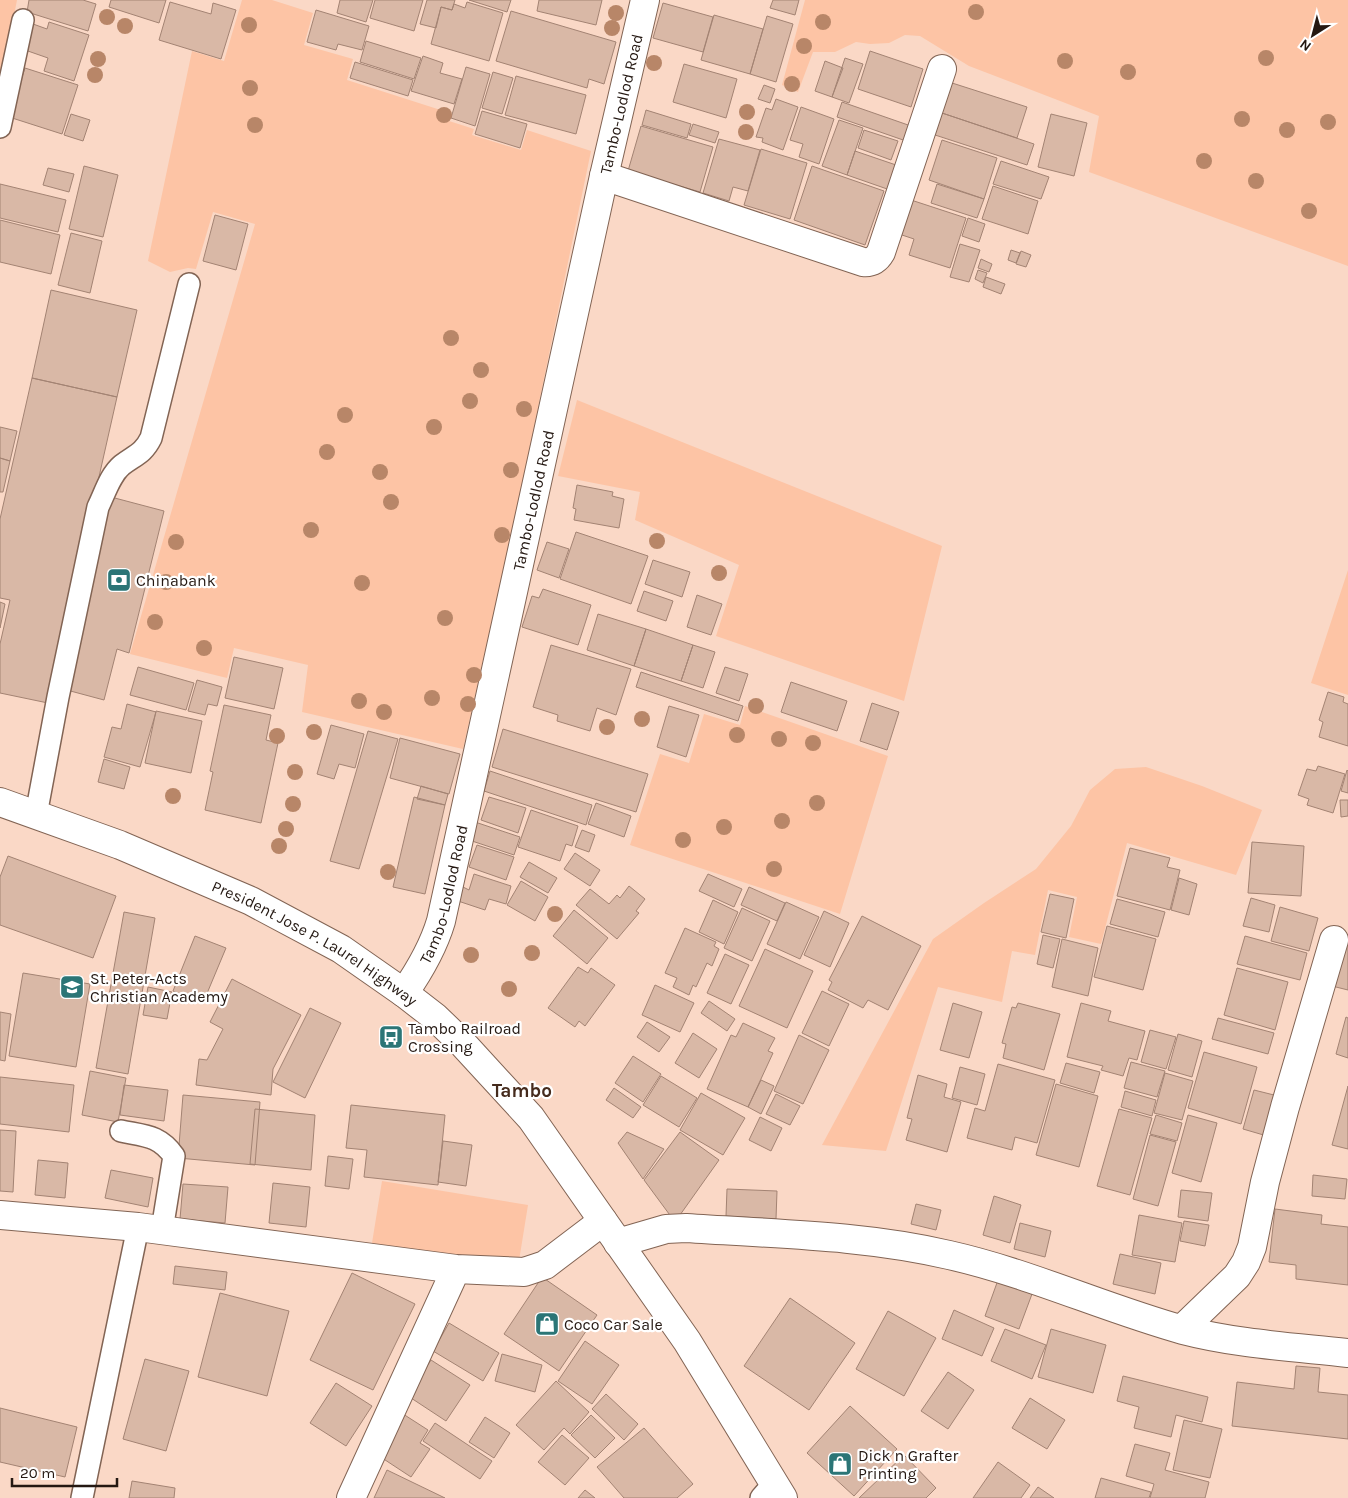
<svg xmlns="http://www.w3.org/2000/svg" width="1348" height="1498" font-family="Karla,sans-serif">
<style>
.green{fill:#fdc4a5}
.building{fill:#d9b8a6;stroke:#a38373}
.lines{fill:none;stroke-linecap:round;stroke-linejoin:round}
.lane-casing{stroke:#826454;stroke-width:24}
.street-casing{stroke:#826454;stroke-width:30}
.secondary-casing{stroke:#826454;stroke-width:30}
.highway-casing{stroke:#826454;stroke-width:30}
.lane{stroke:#fff;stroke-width:21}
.street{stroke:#fff;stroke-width:28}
.secondary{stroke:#fff;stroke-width:28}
.highway{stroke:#fff;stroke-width:28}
.tree{fill:#b88668}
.labels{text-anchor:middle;stroke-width:4.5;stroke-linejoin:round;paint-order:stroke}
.street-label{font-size:16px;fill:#241812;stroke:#fff}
.poi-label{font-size:16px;fill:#241812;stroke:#fff;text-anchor:start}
.quarter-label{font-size:19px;font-weight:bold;fill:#452b1d;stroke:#fff}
</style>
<rect width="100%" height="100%" fill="#fad8c6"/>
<path class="green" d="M0,0H17L0,88Z
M242,0H272L313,13L304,45L353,59L347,80L450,113L449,121L474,129L472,135L521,150L527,130L591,151L517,509L463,749L302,712L308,665L234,648L227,678L130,654L255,224L213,212L196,269L188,268L170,272L148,261L192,51L224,61Z
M805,0H1348V266L1089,172L1099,116L969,66L920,36L905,35L889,43L870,44L856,42L835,52H813L798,92L782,85Z
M577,400L942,546L904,701L716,636L739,565L635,520L640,492L558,476Z
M1348,570V695L1311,683Z
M745,706L888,756L840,914L630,845L660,754L689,763L704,714L740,725Z
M1146,767L1202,786L1262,810L1236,875L1127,843L1101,944L1069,937L1077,897L1048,890L1035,955L1012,951L1002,1002L938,987L886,1151L822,1145L933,939L984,903L1036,869L1071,826L1090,790L1115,769Z
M382,1181L528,1205L518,1267L372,1243Z"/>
<path class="building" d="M29,0H83L96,4L88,31L27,12Z
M111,0H166L159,23L109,7Z
M340,0H373L366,22L337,13Z
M375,0H423L414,31L370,18Z
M427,0H455L452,10L441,7L436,28L420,24Z
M469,0H511L507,12Z
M539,0H602L596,25L537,11Z
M773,0H799L795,15L770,8Z
M170,2L211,14L213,3L236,10L221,59L159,40Z
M467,2L503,13L489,61L431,44L441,7L452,10L454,4L465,8Z
M663,3L713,17L703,52L653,38Z
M316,10L369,26L362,50L338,44L336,50L307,42Z
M511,11L616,42L604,84L589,79L587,88L496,61Z
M714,15L763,29L750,74L701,60Z
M767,16L793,24L776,82L750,74Z
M49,22L89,35L74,81L44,71L48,58L25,50L33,24L47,29Z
M366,41L421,58L414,79L360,62Z
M870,51L923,69L911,107L858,89Z
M423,56L443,63L440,73L462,79L454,104L411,91Z
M845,58L863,64L849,103L832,97Z
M825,61L843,68L832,97L815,91Z
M355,62L413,80L408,96L350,78Z
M684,64L737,79L726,118L673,102Z
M466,67L490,74L475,126L451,118Z
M25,68L78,85L62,134L9,117Z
M493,72L513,78L502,114L482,108Z
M516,76L586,95L576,134L505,115Z
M949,82L1027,107L1017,138L939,112Z
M764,85L775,89L770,103L758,99Z
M776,99L798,107L783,150L762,142L763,138L756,137L766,108L772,110Z
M842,102L911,126L906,141L837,117Z
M801,107L834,119L819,164L799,157L803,144L790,140Z
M646,110L691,124L687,138L642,125Z
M482,111L527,124L520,148L475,134Z
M939,112L1034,144L1027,165L932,134Z
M71,114L90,120L83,141L64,135Z
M1051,114L1087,123L1074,176L1038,167Z
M839,120L863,128L847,175L822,166Z
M693,124L719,132L715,143L689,135Z
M641,126L713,147L700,192L628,171Z
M864,130L898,141L891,160L858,148Z
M719,139L760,150L748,191L733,187L729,201L703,193Z
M942,140L997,158L984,199L929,180Z
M761,149L807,163L790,219L744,205Z
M855,151L899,166L890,190L847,175Z
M1001,161L1049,177L1041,199L993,184Z
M84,166L118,175L103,237L69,229Z
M812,166L884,191L865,245L794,220Z
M48,168L74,174L69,192L43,185Z
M0,184L66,200L58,232L0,218Z
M937,184L984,199L977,218L931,203Z
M993,186L1038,201L1028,234L982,219Z
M908,199L966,218L950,268L909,255L914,239L896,233Z
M215,215L248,224L236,270L203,261Z
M968,218L985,224L979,242L962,236Z
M0,220L60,235L51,274L0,262Z
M71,233L102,241L90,293L58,285Z
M960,244L980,250L969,282L950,277Z
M1011,250L1020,253L1016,263L1008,260Z
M1021,251L1031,255L1026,267L1016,264Z
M981,259L992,264L989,272L978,268Z
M978,270L987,273L983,283L975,279Z
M986,277L1005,284L1001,294L983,287Z
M51,290L137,310L117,397L32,378Z
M32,378L117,397L48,703L0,693V644L10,600L0,598V519Z
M0,427L17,431L10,461L0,458Z
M0,458L10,461L3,492H0Z
M577,485L613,492L612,496L624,499L619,528L574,520L576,509L573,508Z
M111,497L164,511L129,653L117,649L104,700L63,689Z
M576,532L648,556L631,604L560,579Z
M547,542L569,549L559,578L537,570Z
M653,560L690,572L682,597L645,584Z
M543,589L591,605L578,645L522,627L532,596L539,598Z
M644,591L673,601L666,621L637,611Z
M697,595L722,604L711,635L687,627Z
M0,602L5,604L0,628Z
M598,614L646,629L634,666L587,650Z
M646,629L693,645L681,681L634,666Z
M551,645L631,669L616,715L597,708L590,731L557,721L558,715L533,707Z
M693,645L715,652L703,688L681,681Z
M234,657L283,668L274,709L225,698Z
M138,667L194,683L186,710L130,695Z
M725,667L748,674L739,701L716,693Z
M641,672L743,706L738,721L636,687Z
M197,680L222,687L217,706L208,704L205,715L188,711Z
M791,682L847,701L837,731L781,712Z
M1328,692L1344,697L1343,702L1348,704V746L1319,737L1323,722L1319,720Z
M872,703L899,712L887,750L860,741Z
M127,704L156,712L140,767L104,757L112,727L121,729Z
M224,705L271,715L266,740L278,743L261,823L205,810L213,772L210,771Z
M669,706L699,715L686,757L657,747Z
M156,711L202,721L191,773L145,763Z
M331,725L364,734L355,768L339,764L334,779L317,774Z
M503,729L648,774L636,812L492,767Z
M368,731L398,739L359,869L330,861Z
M400,738L460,754L449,794L390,778Z
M104,759L130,767L124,789L98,782Z
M1318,766L1345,774L1333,813L1307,805L1309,799L1298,795L1307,769L1316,771Z
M1347,770L1348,771V793L1341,791Z
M490,771L592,805L586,825L484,791Z
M421,786L448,794L445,805L417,799Z
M414,797L445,805L425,894L393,887Z
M489,797L526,808L518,833L481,820Z
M1340,800H1348V816L1341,817Z
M596,803L631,816L624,837L588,824Z
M531,810L578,826L572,846L566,844L560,861L518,847Z
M472,821L520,837L514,855L466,839Z
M582,830L595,835L589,852L575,847Z
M1252,842L1304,846L1301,896L1248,893Z
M477,845L514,857L506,880L469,867Z
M1130,848L1170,858L1167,867L1180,870L1170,910L1117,896Z
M575,853L600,870L590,886L564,869Z
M8,856L116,896L93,958L0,925V877Z
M529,862L557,878L548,893L520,877Z
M474,874L511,886L506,904L489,899L485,910L458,901L463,887L469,890Z
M708,874L742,889L734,907L699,891Z
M1179,878L1197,884L1189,915L1171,910Z
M521,881L548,897L535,921L507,905Z
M629,886L645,899L636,911L639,913L617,939L576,905L590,889L609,904L617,895L620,898Z
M749,887L785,903L777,921L741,905Z
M1050,894L1074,899L1066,938L1041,932Z
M1251,898L1275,905L1269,932L1243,926Z
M1117,899L1165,912L1158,937L1110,924Z
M713,900L738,912L724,944L699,932Z
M786,902L819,917L800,959L767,944Z
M1280,907L1318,918L1309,951L1271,941Z
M742,908L770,921L752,961L724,948Z
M574,910L608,938L587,964L553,936Z
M824,911L849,923L830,967L804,955Z
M124,912L155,918L128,1074L96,1068Z
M862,916L921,946L888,1010L868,1000L863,1008L828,990L832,982L829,980Z
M1107,926L1156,939L1143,990L1094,977Z
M685,928L716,942L714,946L719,949L712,966L707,963L696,987L693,985L689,995L673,987L677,978L665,973Z
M1043,935L1060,939L1053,968L1037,964Z
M195,936L226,948L203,1003L173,991Z
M1245,936L1307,953L1300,980L1237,964Z
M1062,939L1098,948L1088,996L1052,987Z
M1344,941L1348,942V990L1332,986Z
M765,949L813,971L787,1028L739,1006Z
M725,954L749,965L731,1004L707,993Z
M578,967L588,973L591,968L615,985L585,1026L579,1021L575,1027L548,1008Z
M1237,968L1288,982L1275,1030L1224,1015Z
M23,973L90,984L76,1067L9,1056Z
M232,979L301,1015L273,1069L271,1095L196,1085L199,1059L207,1060L223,1029L210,1022Z
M655,985L694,1003L680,1032L642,1015Z
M148,987L172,992L167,1019L143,1015Z
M822,991L849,1004L829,1046L802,1033Z
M709,1001L735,1019L727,1031L701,1013Z
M953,1003L982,1012L969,1058L940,1050Z
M1018,1003L1060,1014L1044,1070L1003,1058L1006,1044L1002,1043L1012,1007L1016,1008Z
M1081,1003L1111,1011L1108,1021L1145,1031L1137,1060L1129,1058L1123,1076L1101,1070L1103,1066L1067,1057Z
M310,1008L341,1023L305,1098L273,1082Z
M0,1012L11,1014L5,1061L0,1060Z
M1346,1017L1348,1018V1058L1336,1054Z
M1218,1018L1274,1033L1268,1054L1212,1039Z
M647,1022L670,1037L659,1052L637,1037Z
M743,1023L775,1038L768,1051L773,1053L748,1107L707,1089L731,1035L736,1037Z
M1150,1030L1176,1037L1166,1069L1141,1062Z
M693,1033L717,1049L699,1078L675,1063Z
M1178,1034L1202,1041L1192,1077L1168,1070Z
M799,1035L829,1050L803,1104L774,1091Z
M1204,1052L1257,1067L1241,1124L1188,1108Z
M633,1056L661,1074L643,1102L615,1083Z
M1131,1062L1165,1071L1157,1097L1124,1088Z
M1066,1063L1100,1072L1094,1093L1060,1083Z
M998,1064L1055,1080L1037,1143L1015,1137L1012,1150L967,1138L975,1108L985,1111Z
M960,1067L985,1074L977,1105L952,1098Z
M90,1071L126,1078L118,1122L82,1115Z
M1165,1073L1193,1081L1182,1120L1154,1113Z
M918,1075L947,1084L944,1097L961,1102L947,1152L906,1140L912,1119L907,1118Z
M661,1076L697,1098L679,1127L643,1105Z
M0,1077L74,1085L69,1132L0,1124Z
M761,1080L774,1086L761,1114L748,1107Z
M1056,1084L1098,1096L1079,1167L1036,1155Z
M124,1085L168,1090L164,1121L120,1115Z
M1348,1086V1149L1332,1145Z
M614,1088L641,1107L633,1118L606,1100Z
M1254,1090L1278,1096L1267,1136L1243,1129Z
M1125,1091L1156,1100L1152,1116L1121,1107Z
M701,1093L745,1118L723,1155L680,1130Z
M776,1094L800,1106L790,1125L766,1114Z
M183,1095L260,1102L255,1165L178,1158Z
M351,1105L445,1115L438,1185L364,1177L367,1150L346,1148Z
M255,1109L315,1115L311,1170L250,1164Z
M1119,1109L1152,1118L1130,1195L1097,1186Z
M1156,1115L1182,1123L1177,1141L1150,1134Z
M1188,1115L1217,1123L1201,1182L1172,1173Z
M760,1117L782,1128L771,1151L749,1140Z
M0,1130L16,1131L13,1192L0,1191Z
M627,1132L664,1149L643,1179L618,1143Z
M680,1132L719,1160L675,1222L644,1180Z
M1150,1135L1176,1142L1158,1206L1133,1199Z
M443,1141L472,1145L466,1186L438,1182Z
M328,1156L353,1159L349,1189L325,1186Z
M38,1160L68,1163L65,1198L35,1195Z
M111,1170L153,1178L148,1207L105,1198Z
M1313,1175L1347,1179L1345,1199L1312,1196Z
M273,1183L310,1187L306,1227L269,1223Z
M183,1184L228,1187L225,1223L180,1219Z
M727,1189L777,1191L776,1219L726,1216Z
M1181,1190L1212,1193L1208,1221L1178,1217Z
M994,1196L1021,1205L1010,1243L983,1235Z
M916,1204L941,1210L936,1230L911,1224Z
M1275,1209L1322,1215L1321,1224L1348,1227V1285L1296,1279V1265L1269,1262Z
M1139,1215L1182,1223L1175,1262L1132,1255Z
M1184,1221L1209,1225L1205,1246L1180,1241Z
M1020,1223L1051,1231L1045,1257L1014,1249Z
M1120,1254L1161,1263L1155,1294L1113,1284Z
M175,1266L227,1272L225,1290L173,1284Z
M352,1273L415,1304L373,1390L310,1360Z
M542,1277L597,1315L559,1371L504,1334Z
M998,1280L1032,1294L1019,1329L985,1316Z
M220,1293L289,1311L267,1396L198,1377Z
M790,1298L855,1343L809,1410L744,1366Z
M954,1310L994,1328L982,1356L942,1339Z
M888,1311L936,1338L904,1396L856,1369Z
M449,1323L499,1353L483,1381L433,1351Z
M1005,1329L1046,1345L1032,1379L991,1361Z
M1051,1329L1106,1345L1093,1393L1038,1377Z
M585,1341L619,1365L592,1404L558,1381Z
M502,1354L542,1365L535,1392L495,1381Z
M145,1359L189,1371L166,1451L123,1439Z
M431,1360L470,1385L446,1421L408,1396Z
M1296,1366L1320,1368L1318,1392L1348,1395V1439L1232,1426L1237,1382L1294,1389Z
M948,1372L974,1390L948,1429L921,1411Z
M1123,1376L1208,1397L1202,1422L1176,1415L1171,1437L1134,1428L1139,1407L1117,1401Z
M556,1381L589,1412L570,1434L564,1428L544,1450L516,1425Z
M336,1383L372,1406L346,1446L310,1423Z
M606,1394L638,1424L624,1440L592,1409Z
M1030,1398L1065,1420L1047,1449L1012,1428Z
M850,1406L897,1449L854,1496L807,1453Z
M0,1408L77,1427L65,1477L0,1462Z
M400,1412L428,1430L420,1443L430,1449L411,1477L373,1452Z
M591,1415L615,1438L595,1458L571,1435Z
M485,1417L510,1433L494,1458L469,1442Z
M1184,1420L1222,1429L1210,1478L1173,1470Z
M435,1423L492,1461L480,1479L423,1441Z
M644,1428L693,1484L677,1498H624L597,1467Z
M562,1435L589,1458L565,1485L538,1462Z
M1135,1444L1170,1453L1165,1470L1209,1482L1205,1498H1150L1154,1484L1126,1476Z
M904,1455L936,1488L926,1498H859Z
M998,1462L1030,1485L1021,1498H973Z
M387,1470L445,1498H374Z
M1101,1478L1151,1492L1149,1498H1095Z
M132,1481L175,1488L174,1498H129Z
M1038,1487L1054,1498H1030Z
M585,1490L595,1498H578Z"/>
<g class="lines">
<defs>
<path id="lane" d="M0,127L23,20
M36,815L58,697L98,507C105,493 110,475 122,465C135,455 143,454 151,438L189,284
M121,1131C145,1136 159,1135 174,1156L162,1230
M82,1498L138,1227
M761,1498L774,1483"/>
<path id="street" d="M604,176L863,262C873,263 877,259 881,252L942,69
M0,1215L138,1227L456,1269L524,1272L545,1265L603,1221
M618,1243L666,1229L686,1228C774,1234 864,1235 949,1255C1029,1273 1104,1308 1183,1330C1237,1344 1293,1347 1348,1353
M1182,1329L1237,1276L1246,1262L1252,1247L1265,1182L1285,1107L1334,940
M351,1498L456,1269"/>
<g id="secondary">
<path id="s1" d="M404,993C420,970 433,948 441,921L604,176L645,0"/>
</g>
<g id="highway">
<path id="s2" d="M0,802L120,845L251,901L341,949L404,993L435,1017L464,1045L531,1118L687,1341L783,1498"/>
</g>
</defs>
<use href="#lane" class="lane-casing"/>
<use href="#street" class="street-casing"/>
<use href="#secondary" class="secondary-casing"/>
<use href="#highway" class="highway-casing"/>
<use href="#lane" class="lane"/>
<use href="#street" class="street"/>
<use href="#secondary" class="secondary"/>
<use href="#highway" class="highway"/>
</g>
<g class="tree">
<circle cx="976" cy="12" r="8"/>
<circle cx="616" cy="13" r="8"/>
<circle cx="107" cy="17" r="8"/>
<circle cx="823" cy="22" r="8"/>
<circle cx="249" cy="25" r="8"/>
<circle cx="125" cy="26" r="8"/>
<circle cx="612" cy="28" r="8"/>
<circle cx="804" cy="46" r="8"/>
<circle cx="1266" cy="58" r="8"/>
<circle cx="98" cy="59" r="8"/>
<circle cx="1065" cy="61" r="8"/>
<circle cx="654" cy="63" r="8"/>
<circle cx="1128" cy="72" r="8"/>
<circle cx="95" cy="75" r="8"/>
<circle cx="792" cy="84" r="8"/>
<circle cx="250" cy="88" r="8"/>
<circle cx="747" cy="112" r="8"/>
<circle cx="444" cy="115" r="8"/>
<circle cx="1242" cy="119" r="8"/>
<circle cx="1328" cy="122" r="8"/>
<circle cx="255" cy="125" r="8"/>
<circle cx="1287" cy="130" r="8"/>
<circle cx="746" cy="132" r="8"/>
<circle cx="1204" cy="161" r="8"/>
<circle cx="1256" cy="181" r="8"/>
<circle cx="1309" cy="211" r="8"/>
<circle cx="451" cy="338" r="8"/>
<circle cx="481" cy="370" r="8"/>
<circle cx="470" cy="401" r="8"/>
<circle cx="524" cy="409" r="8"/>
<circle cx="345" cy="415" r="8"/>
<circle cx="434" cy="427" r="8"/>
<circle cx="327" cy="452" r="8"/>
<circle cx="511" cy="470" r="8"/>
<circle cx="380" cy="472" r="8"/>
<circle cx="391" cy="502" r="8"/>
<circle cx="311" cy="530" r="8"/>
<circle cx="502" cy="535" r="8"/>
<circle cx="657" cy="541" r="8"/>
<circle cx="176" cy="542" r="8"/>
<circle cx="719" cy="573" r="8"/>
<circle cx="166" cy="582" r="8"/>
<circle cx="362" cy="583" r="8"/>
<circle cx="445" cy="618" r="8"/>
<circle cx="155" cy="622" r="8"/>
<circle cx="204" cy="648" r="8"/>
<circle cx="474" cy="675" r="8"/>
<circle cx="432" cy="698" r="8"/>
<circle cx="359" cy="701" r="8"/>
<circle cx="468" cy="704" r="8"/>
<circle cx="756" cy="706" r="8"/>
<circle cx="384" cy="712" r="8"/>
<circle cx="642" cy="719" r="8"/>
<circle cx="607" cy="727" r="8"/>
<circle cx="314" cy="732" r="8"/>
<circle cx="737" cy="735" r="8"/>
<circle cx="277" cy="736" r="8"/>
<circle cx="779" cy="739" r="8"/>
<circle cx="813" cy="743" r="8"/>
<circle cx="295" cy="772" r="8"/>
<circle cx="173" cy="796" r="8"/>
<circle cx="817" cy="803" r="8"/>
<circle cx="293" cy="804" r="8"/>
<circle cx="782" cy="821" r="8"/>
<circle cx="724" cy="827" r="8"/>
<circle cx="286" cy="829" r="8"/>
<circle cx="683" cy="840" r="8"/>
<circle cx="279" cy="846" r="8"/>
<circle cx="774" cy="869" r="8"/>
<circle cx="388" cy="872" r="8"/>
<circle cx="555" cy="914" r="8"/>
<circle cx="532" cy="953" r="8"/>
<circle cx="471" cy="955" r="8"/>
<circle cx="509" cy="989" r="8"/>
</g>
<defs>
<symbol id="bank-square" viewBox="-11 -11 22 22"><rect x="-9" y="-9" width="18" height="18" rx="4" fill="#2b7576" stroke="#fff"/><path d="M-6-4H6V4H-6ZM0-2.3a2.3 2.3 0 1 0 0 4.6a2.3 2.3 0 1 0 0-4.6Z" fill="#fff"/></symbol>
<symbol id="school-square" viewBox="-11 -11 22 22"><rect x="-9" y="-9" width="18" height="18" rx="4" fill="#2b7576" stroke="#fff"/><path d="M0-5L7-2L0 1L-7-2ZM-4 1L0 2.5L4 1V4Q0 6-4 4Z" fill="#fff"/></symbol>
<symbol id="bus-square" viewBox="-11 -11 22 22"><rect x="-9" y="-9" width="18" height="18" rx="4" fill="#2b7576" stroke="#fff"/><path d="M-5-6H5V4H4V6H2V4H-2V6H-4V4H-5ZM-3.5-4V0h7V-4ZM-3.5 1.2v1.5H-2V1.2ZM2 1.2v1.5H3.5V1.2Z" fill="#fff"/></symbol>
<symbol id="shop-square" viewBox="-11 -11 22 22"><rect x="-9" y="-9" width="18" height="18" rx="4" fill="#2b7576" stroke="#fff"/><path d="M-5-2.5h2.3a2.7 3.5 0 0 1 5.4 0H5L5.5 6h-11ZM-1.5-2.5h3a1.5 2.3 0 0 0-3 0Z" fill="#fff"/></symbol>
</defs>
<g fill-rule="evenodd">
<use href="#bank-square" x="105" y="566" width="28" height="28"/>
<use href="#school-square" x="58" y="973" width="28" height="28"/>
<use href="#bus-square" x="377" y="1023" width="28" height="28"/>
<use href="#shop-square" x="533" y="1310" width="28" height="28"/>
<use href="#shop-square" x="826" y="1450" width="28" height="28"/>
</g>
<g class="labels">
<g class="street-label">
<text dy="6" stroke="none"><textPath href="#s1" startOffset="918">Tambo-Lodlod Road</textPath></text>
<text dy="6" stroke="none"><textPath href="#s1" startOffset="512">Tambo-Lodlod Road</textPath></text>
<text dy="6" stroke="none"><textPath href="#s1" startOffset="108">Tambo-Lodlod Road</textPath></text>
<text dy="6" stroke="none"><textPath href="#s2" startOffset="346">President Jose P. Laurel Highway</textPath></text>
</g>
<g class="poi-label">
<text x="136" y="586">Chinabank</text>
<text x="90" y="984">St. Peter-Acts<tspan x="90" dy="18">Christian Academy</tspan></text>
<text x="408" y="1034">Tambo Railroad<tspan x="408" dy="18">Crossing</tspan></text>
<text x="564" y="1330">Coco Car Sale</text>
<text x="858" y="1461">Dick n Grafter<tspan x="858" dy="18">Printing</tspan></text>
</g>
<g class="quarter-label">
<text x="522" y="1097">Tambo</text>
</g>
</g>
<g transform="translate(1313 35) rotate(216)" stroke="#ffffff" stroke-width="4" paint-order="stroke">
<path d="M0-4L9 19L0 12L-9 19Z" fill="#241812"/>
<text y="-8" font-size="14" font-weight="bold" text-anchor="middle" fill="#241812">N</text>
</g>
<path d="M12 1478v8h105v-8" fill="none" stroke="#241812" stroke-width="2.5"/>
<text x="20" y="1478" font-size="15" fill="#241812" stroke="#ffffff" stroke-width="4" paint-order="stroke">20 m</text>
</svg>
